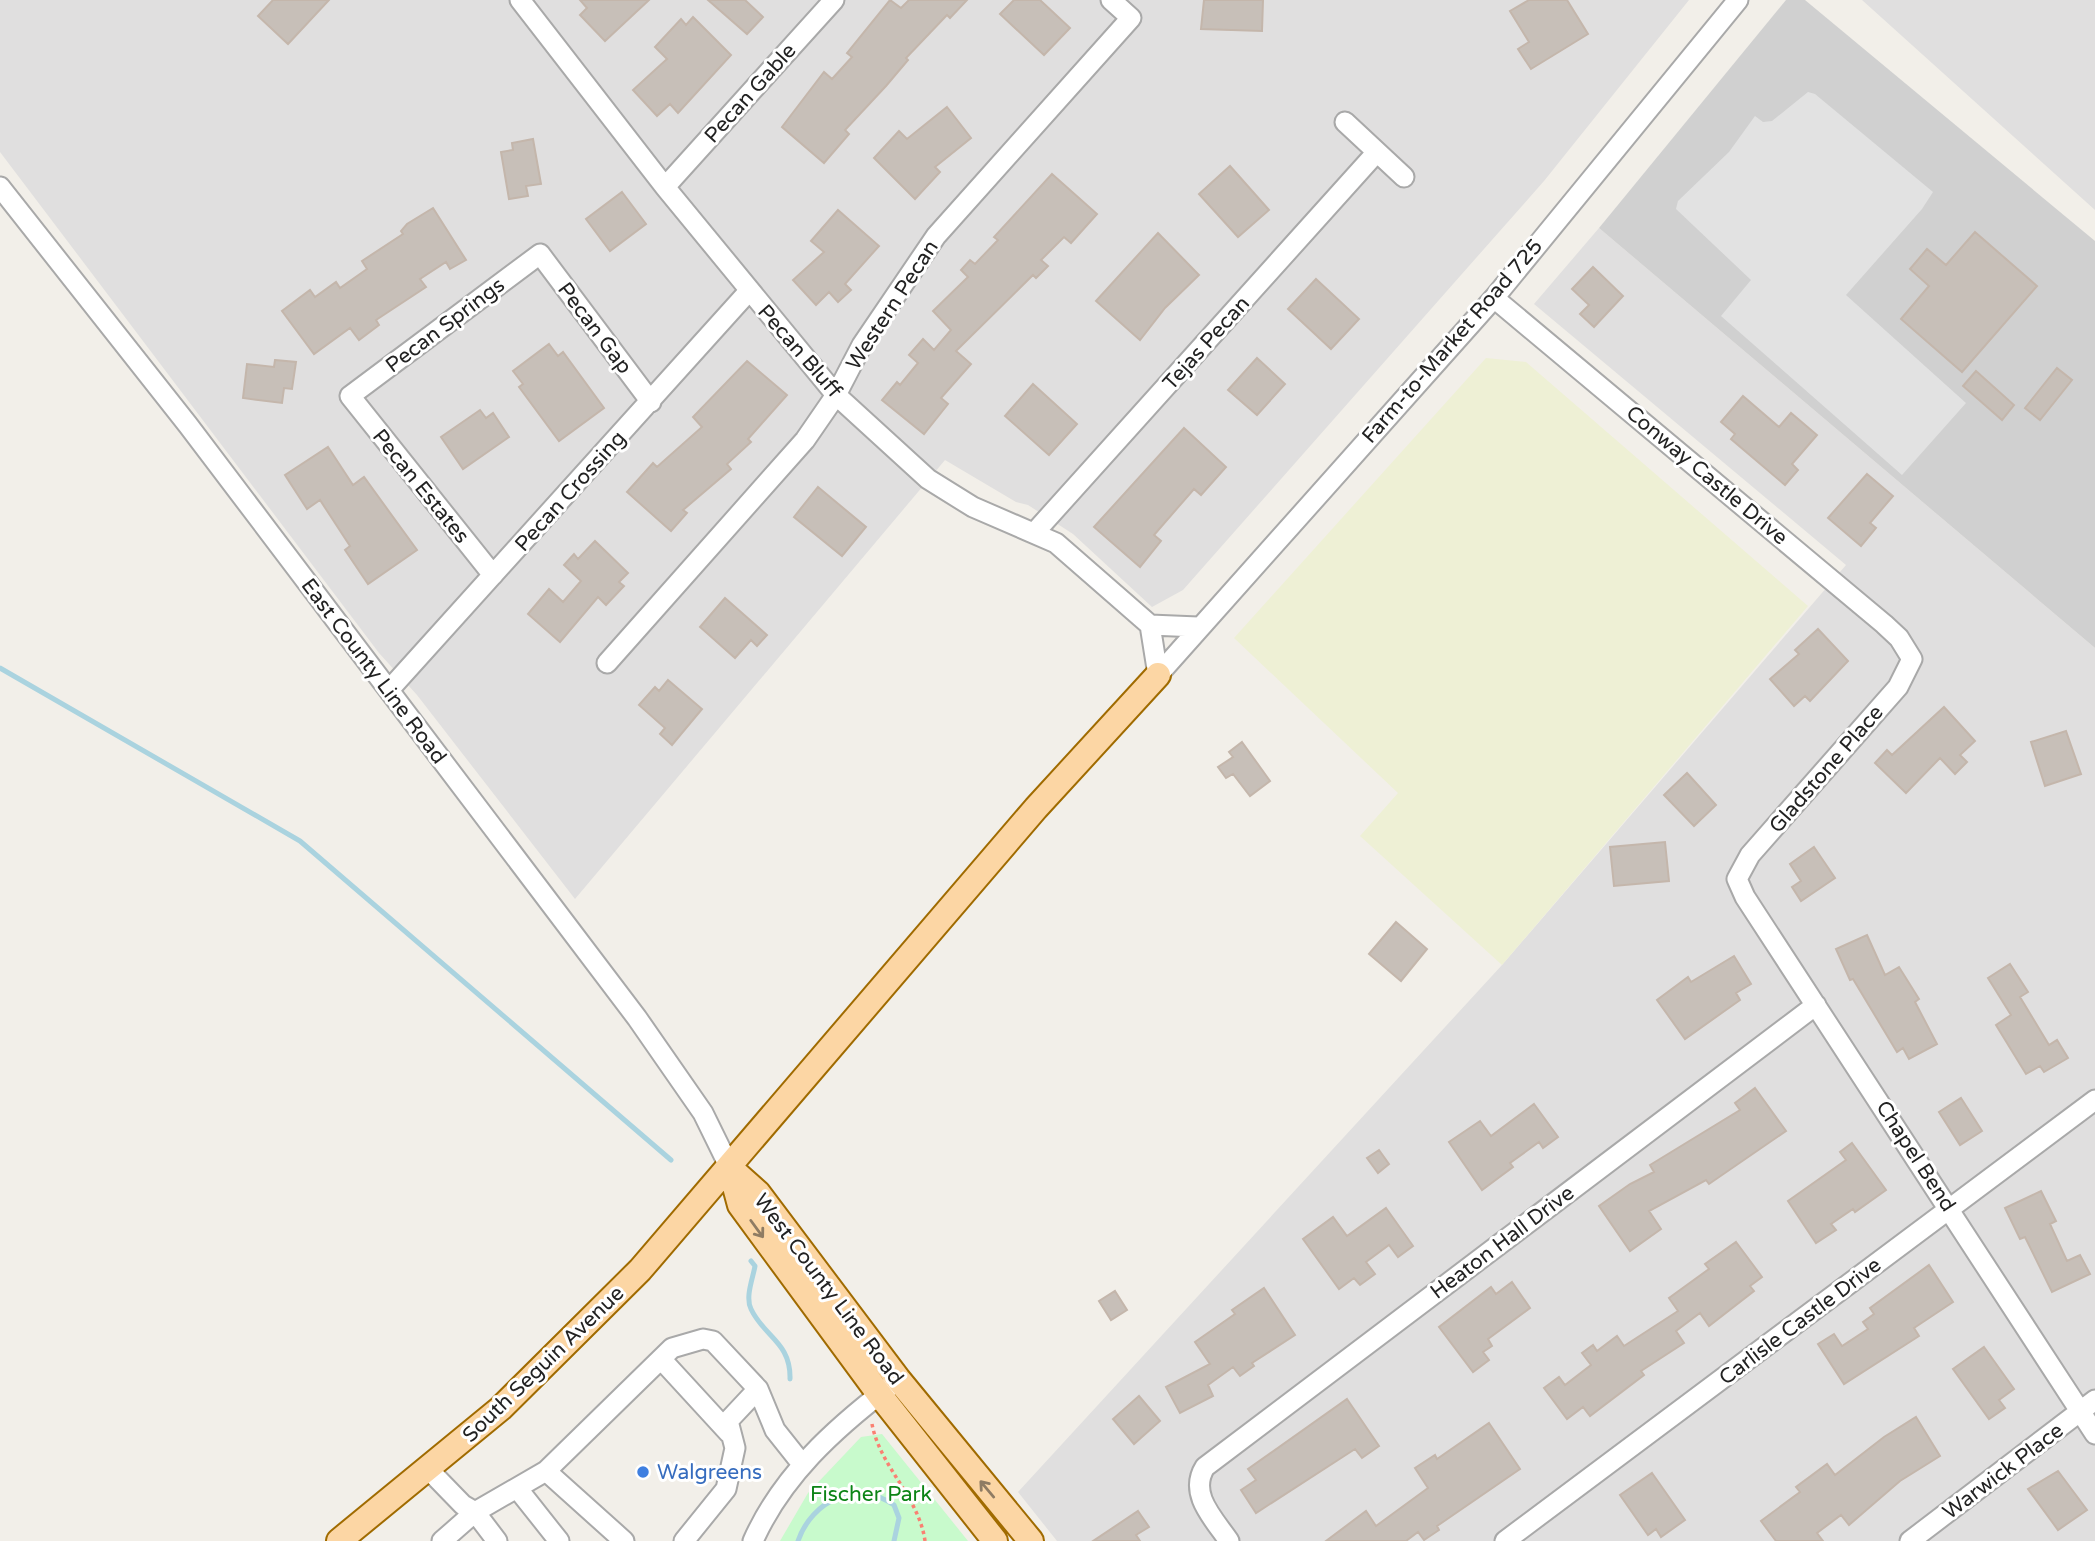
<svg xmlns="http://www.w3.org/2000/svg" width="2095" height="1541" font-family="'Varela Round',sans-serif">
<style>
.residential{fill:#e0dfdf}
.religious{fill:#d0d0d0}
.farmland{fill:#eef0d5}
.park{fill:#c8facc}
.parking{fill:#e2e2e2}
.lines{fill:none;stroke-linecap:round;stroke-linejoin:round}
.stream{stroke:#aad3df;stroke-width:5}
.building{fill:#c7bfb8;stroke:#c4b6ab;stroke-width:2}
.minor-casing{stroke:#a9a9a9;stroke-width:23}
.major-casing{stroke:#a06b00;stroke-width:28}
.path{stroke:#fa8072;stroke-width:3.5;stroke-dasharray:3.5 3.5;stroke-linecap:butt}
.minor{stroke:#fff;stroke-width:19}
.major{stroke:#fcd6a4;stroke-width:24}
.oneway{stroke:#8f7c63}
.shop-dot{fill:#3f7fe0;stroke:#fff;stroke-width:2.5}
.labels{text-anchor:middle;stroke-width:6;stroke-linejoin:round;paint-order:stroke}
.street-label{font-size:21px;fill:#222;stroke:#fff}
.shop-label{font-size:21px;fill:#366cbe;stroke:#fff;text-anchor:start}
.park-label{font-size:21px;fill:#0c8416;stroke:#fff}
</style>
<rect width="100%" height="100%" fill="#f2efe9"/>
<path class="residential" d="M0,0H1689L1544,181L1183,590L1152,607L1073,534L1028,505L1016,502L945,460L575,899L417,695L379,653L0,152Z
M1862,0H2095V210Z
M1599,228L2095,648V1541H1057L1018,1492L1502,965L1846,565L1534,304Z"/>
<path class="religious" d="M1786,0H1805L2095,241V648L1599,228Z"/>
<path class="farmland" d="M1486,358L1526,362L1808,606L1502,965L1360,836L1398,793L1234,638Z"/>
<path class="park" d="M882,1434L968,1541H780L808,1493L861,1437Z"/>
<path class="parking" d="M1808,92L1815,94L1933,192L1922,209L1846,295L1966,403L1902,475L1721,316L1751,280L1676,209L1678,201L1729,152L1755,116L1763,122L1772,121Z"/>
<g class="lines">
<path class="stream" d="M0,668L300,841L671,1160
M751,1261L755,1266C753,1278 745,1297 751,1309C764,1337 791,1342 790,1379
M798,1541C812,1500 858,1479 894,1505L899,1518L894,1541"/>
</g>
<path class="building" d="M273,0H329L288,44L258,16Z
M580,0H649L605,41L580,15L587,8Z
M708,0H745L763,17L747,34Z
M890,0L901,8L909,0H967L950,18L947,15L906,58L908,60L886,86L845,130L849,134L824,163L782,127L824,72L832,79L852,57L847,53Z
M1014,0H1040L1070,28L1044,55L1000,14Z
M1204,0H1263L1262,31L1201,29Z
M1529,0H1567L1588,34L1531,69L1518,49L1529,42L1510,11Z
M693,17L731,55L678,113L670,104L657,116L633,90L667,59L655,47L681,19L686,25Z
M947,107L971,138L935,167L940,172L915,199L874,158L899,131L907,139Z
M533,139L541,184L526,186L528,196L509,199L501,152L513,150L512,143Z
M1230,166L1269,210L1238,237L1199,194Z
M1052,174L1097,214L1071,243L1064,237L1041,260L1048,266L1036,278L1033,275L956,351L971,364L941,398L948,404L924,434L882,400L897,382L900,385L918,363L909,355L923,339L934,350L951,330L933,311L968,277L961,270L970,260L975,264L998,240L994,237Z
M622,192L646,224L610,251L586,219Z
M433,208L466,260L450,269L446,262L420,279L426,287L376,320L379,325L359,340L350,328L314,354L282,311L310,290L315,297L336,282L340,288L367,269L362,261L403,234L401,231L407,224Z
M838,210L879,246L845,284L851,290L838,302L829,292L816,305L793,280L824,252L811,241Z
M1975,232L2037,286L1962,372L1901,319L1929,286L1910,269L1927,249L1946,265Z
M1158,233L1199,275L1165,308L1140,340L1096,301Z
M1593,267L1623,296L1594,327L1580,314L1589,305L1572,289Z
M1316,279L1359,319L1331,349L1288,309Z
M549,344L558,356L563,352L604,408L559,441L519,387L523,384L513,371Z
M1257,358L1285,384L1257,415L1228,390Z
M275,360L296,362L292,389L284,388L282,403L243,398L247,364L274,367Z
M747,361L787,395L748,439L751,442L727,464L731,469L683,510L687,513L671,531L627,492L653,463L657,467L702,427L693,417Z
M2057,368L2072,380L2040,420L2025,408Z
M1976,371L2014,405L2002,420L1963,386Z
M1033,384L1077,424L1049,455L1005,416Z
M1743,396L1779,427L1791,413L1817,435L1792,464L1798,470L1785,485L1731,439L1735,434L1721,422Z
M480,410L486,418L493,413L509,437L463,469L441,437Z
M1184,428L1226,467L1201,495L1194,489L1154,535L1161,541L1140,567L1094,527Z
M328,447L353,485L364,477L417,550L368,584L345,550L350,546L320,500L307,509L285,475Z
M1867,474L1893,496L1870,523L1876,528L1861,546L1828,518Z
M818,487L866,527L842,556L794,517Z
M595,541L628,573L619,582L624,586L606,605L598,597L560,642L528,614L549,589L563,602L581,581L564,565L574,554L578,559Z
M725,598L767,635L757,646L751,640L735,658L700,627Z
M1818,629L1848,661L1810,701L1805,696L1794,706L1770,679L1799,654L1795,650Z
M668,680L702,709L672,745L660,734L665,728L639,705L655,687L659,691Z
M1944,707L1975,741L1960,755L1967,762L1955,774L1940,758L1906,793L1875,763L1887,750L1892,755Z
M2066,731L2081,774L2045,786L2031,742Z
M1242,742L1270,781L1250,796L1233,774L1226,778L1218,767L1233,757L1229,752Z
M1687,773L1716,805L1694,826L1664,795Z
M1665,842L1669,881L1614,886L1610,847Z
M1814,847L1835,878L1801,901L1792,887L1801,881L1790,864Z
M1396,922L1427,949L1401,981L1369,954Z
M1867,935L1885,975L1899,967L1919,999L1915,1002L1937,1044L1909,1059L1903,1048L1897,1052L1853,979L1850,980L1836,949Z
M1734,956L1751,984L1736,993L1740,1000L1685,1039L1657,1000L1688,977L1691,982Z
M2010,964L2028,992L2020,997L2049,1045L2057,1040L2068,1058L2044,1072L2040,1066L2026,1074L1996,1025L2011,1015L1988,978Z
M1755,1088L1786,1131L1709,1184L1706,1180L1649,1211L1661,1229L1630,1251L1599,1206L1630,1184L1654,1172L1650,1165L1740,1110L1735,1103Z
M1961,1098L1982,1131L1960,1145L1939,1112Z
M1534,1104L1558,1137L1543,1148L1539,1142L1510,1163L1513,1167L1482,1190L1449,1142L1480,1121L1491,1136Z
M1852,1143L1886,1190L1855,1212L1853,1209L1831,1224L1836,1230L1816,1243L1788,1201L1846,1160L1840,1152Z
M1379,1150L1389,1164L1378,1173L1367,1158Z
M2041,1191L2056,1221L2050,1224L2067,1261L2080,1255L2090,1274L2052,1292L2025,1237L2020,1239L2005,1208Z
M1386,1208L1413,1246L1398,1257L1389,1245L1366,1262L1375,1274L1360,1285L1354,1278L1339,1289L1303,1239L1333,1217L1347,1236Z
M1736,1242L1762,1277L1750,1286L1754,1291L1709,1326L1700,1313L1676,1331L1684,1343L1641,1371L1644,1375L1590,1416L1583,1407L1567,1419L1544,1388L1559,1377L1565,1385L1591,1365L1582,1353L1593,1345L1597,1351L1617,1336L1624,1346L1678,1311L1669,1298L1709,1269L1705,1264Z
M1929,1265L1953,1302L1914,1328L1919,1336L1844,1384L1818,1344L1834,1334L1842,1346L1868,1329L1863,1322L1874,1314L1870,1308Z
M1512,1282L1530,1308L1488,1339L1492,1346L1483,1352L1489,1360L1473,1372L1439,1327L1491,1287L1496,1294Z
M1264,1288L1295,1335L1252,1363L1254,1366L1240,1376L1233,1367L1208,1385L1213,1396L1180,1413L1166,1387L1210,1364L1195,1342L1235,1314L1232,1310Z
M1115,1291L1127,1310L1111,1320L1099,1301Z
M1984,1347L2014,1389L1999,1400L2005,1408L1989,1419L1953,1369Z
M1139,1396L1160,1421L1134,1444L1113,1419Z
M1347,1399L1379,1446L1362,1458L1355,1449L1256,1513L1241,1490L1256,1480L1248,1469Z
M1916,1417L1940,1456L1900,1481L1849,1525L1841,1515L1817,1533L1823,1541H1776L1761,1521L1800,1492L1796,1487L1827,1464L1835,1475L1884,1437Z
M1489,1423L1520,1469L1437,1526L1439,1530L1424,1540L1418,1532L1406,1541H1326L1366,1511L1376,1526L1428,1488L1415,1468L1435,1455L1437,1459Z
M2058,1471L2087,1510L2058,1530L2028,1489Z
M1652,1473L1685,1520L1661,1537L1656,1529L1648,1535L1620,1495Z
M1138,1511L1149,1527L1136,1535L1140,1541H1093Z"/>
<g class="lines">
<defs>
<path id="minor" d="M520,0L665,187L836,395L928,479L973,507L1056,543L1150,625L1158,675
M1345,122L1404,177
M0,187L188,425L637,1018L703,1113L730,1168
M665,187L834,0
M1494,298L1884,624L1899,638L1912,659L1898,687L1750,855L1737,879L1745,897L2095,1434
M1035,532L1376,153
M493,575L350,396L540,254L651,402
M1150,625L1198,627
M607,663L805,440L836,395L862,345L936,236L1131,18L1111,0
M1158,675L1494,298L1738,0
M389,690L749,291
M661,1359L729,1433
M429,1470L463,1505L475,1512L546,1471L672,1348L703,1339L713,1341L758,1389L775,1430L802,1464
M546,1471L624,1541
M517,1488L559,1541
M442,1541L475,1512L497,1541
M684,1541L726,1489L735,1448L728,1421L758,1389
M753,1541C782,1476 834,1429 889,1387
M1229,1541C1214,1519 1188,1494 1205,1467L1816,1005
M1505,1541L2095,1100
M1910,1541L2095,1400"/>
<path id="major" d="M730,1168L758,1193L898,1379L1031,1541
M730,1168L740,1205L879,1394L995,1541
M339,1541L501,1408L640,1270L1036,808L1158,675"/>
</defs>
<use href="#minor" class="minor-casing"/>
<use href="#major" class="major-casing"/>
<path class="path" d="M872,1424C880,1467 919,1497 925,1541"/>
<use href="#minor" class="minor"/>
<use href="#major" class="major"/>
</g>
<defs><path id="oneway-shaft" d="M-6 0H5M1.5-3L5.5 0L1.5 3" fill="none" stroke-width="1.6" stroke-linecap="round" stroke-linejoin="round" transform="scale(1.75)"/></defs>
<g class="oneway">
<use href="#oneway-shaft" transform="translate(757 1229) rotate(54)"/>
<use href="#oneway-shaft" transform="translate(987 1489) rotate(-130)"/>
</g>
<circle class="shop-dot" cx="643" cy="1472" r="7"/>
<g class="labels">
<g class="street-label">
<text transform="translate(750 93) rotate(-48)" y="7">Pecan Gable</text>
<text transform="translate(892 305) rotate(-57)" y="7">Western Pecan</text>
<text transform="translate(445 325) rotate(-37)" y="7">Pecan Springs</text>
<text transform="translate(595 328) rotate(53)" y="7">Pecan Gap</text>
<text transform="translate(1452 341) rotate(-49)" y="7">Farm-to-Market Road 725</text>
<text transform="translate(1206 343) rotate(-48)" y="7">Tejas Pecan</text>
<text transform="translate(800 351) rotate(49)" y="7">Pecan Bluff</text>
<text transform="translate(1707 475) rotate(40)" y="7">Conway Castle Drive</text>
<text transform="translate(421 486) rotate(51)" y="7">Pecan Estates</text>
<text transform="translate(570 491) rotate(-48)" y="7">Pecan Crossing</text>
<text transform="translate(374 671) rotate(53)" y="7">East County Line Road</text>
<text transform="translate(1826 769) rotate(-49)" y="7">Gladstone Place</text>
<text transform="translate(1916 1156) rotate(57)" y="7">Chapel Bend</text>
<text transform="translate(1502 1242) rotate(-37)" y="7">Heaton Hall Drive</text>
<text transform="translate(829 1289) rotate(53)" y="7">West County Line Road</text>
<text transform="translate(1800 1321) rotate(-37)" y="7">Carlisle Castle Drive</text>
<text transform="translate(543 1364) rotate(-44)" y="7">South Seguin Avenue</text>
<text transform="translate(2003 1471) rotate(-37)" y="7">Warwick Place</text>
</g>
<g class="shop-label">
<text x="657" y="1479">Walgreens</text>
</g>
<g class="park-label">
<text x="871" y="1501">Fischer Park</text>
</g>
</g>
</svg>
